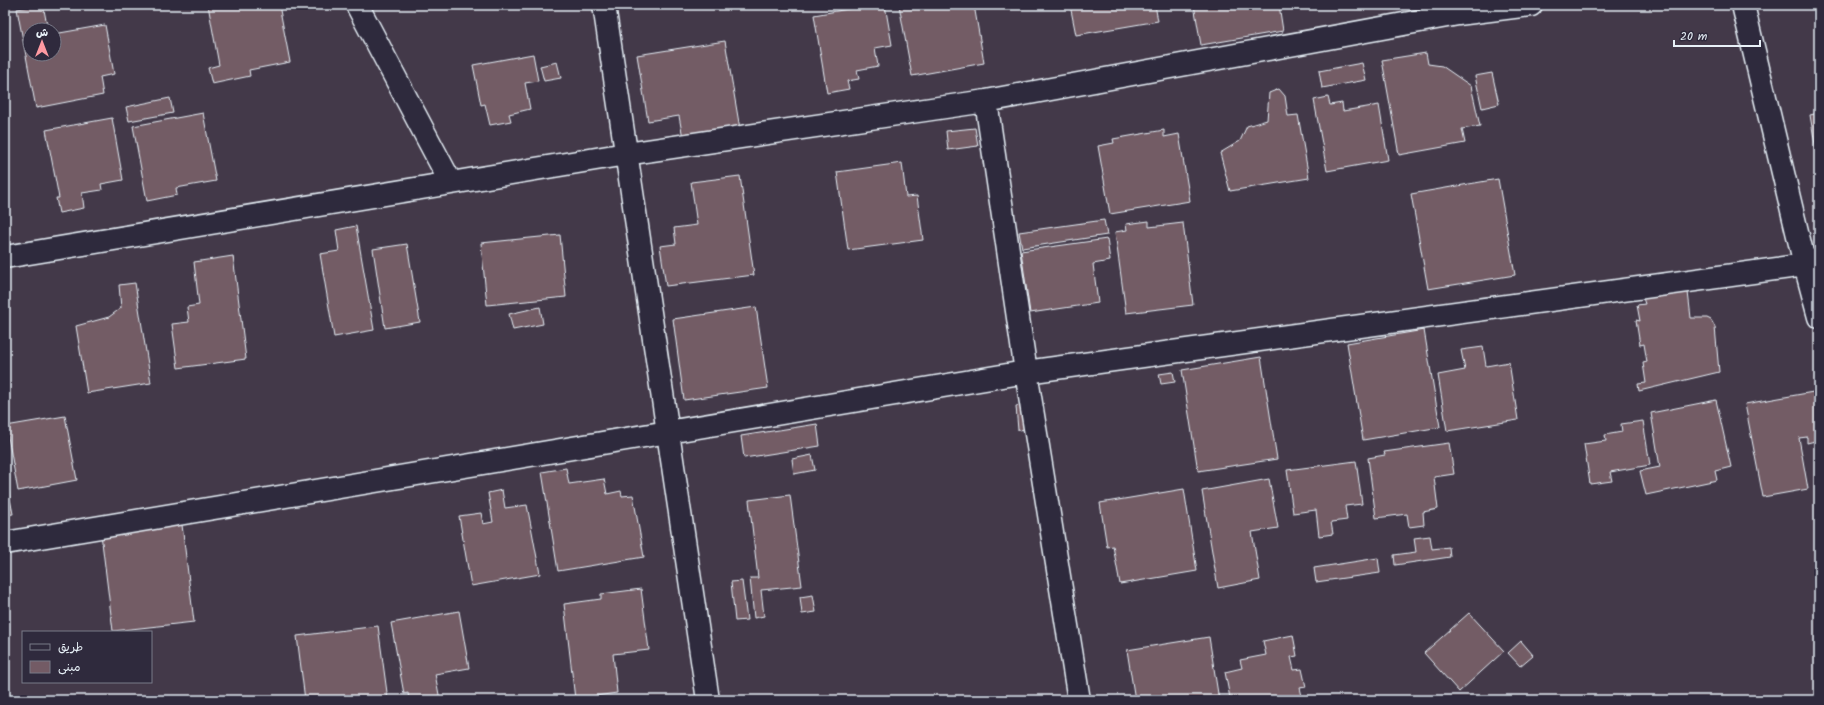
<svg xmlns="http://www.w3.org/2000/svg" width="1824" height="705" font-family="Kalam,'Playpen Sans Arabic',sans-serif">
<style>
.building{fill:#735b65;stroke:#e8f1f8}
.lines{fill:none;stroke-linecap:round;stroke-linejoin:round}
.minor-casing{stroke:#e8f1f8;stroke-width:25}
.minor{stroke:#2f2a3d;stroke-width:22}
</style>
<rect width="100%" height="100%" fill="#433949"/>
<filter id="ink" filterUnits="userSpaceOnUse"><feTurbulence type="fractalNoise" baseFrequency=".025" numOctaves="2"/><feDisplacementMap in="SourceGraphic" scale="8" xChannelSelector="R" yChannelSelector="G"/><feConvolveMatrix kernelMatrix="1 2 1 2 8 2 1 2 1" color-interpolation-filters="sRGB"/></filter>
<g filter="url(#ink)">
<path class="building" d="M43,5L48,30H30V54H54V34L105,25L114,74L100,77L103,95L36,108L17,9Z
M208,5H279L290,62L249,70L250,76L212,84L208,68L219,65Z
M871,5H885L892,45L875,48L878,66L857,70L859,79L847,81L849,89L827,93L814,15Z
M899,5H974L984,63L912,76Z
M1070,5H1155L1158,21L1076,35Z
M1194,5H1279L1283,31L1201,45Z
M725,41L740,129L683,138L679,116L648,121L637,55Z
M1426,53L1428,64L1442,66L1471,86L1480,126L1462,129L1465,143L1399,155L1382,60Z
M533,54L538,81L525,83L530,109L509,114L511,121L490,125L485,104L481,105L473,65Z
M557,62L561,78L544,81L540,66Z
M1362,63L1366,80L1322,88L1319,71Z
M1492,73L1499,104L1482,108L1475,76Z
M1279,89L1285,96L1288,116L1298,115L1309,178L1230,191L1220,153L1240,141L1247,126L1267,120L1269,93Z
M1328,97L1330,105L1342,103L1343,111L1379,105L1388,160L1327,171L1314,100Z
M170,98L173,113L129,121L126,107Z
M203,113L216,181L176,188L177,195L147,201L133,126Z
M1819,113V168L1810,115Z
M112,118L123,180L101,184L102,190L82,193L84,208L59,213L56,198H59L46,130Z
M975,128L978,146L948,150L946,131Z
M1164,130V137L1179,134L1190,201L1110,214L1098,146L1114,143L1113,139Z
M902,163L906,197L917,196L923,240L848,250L837,172Z
M740,176L754,275L666,286L660,246L676,244L674,228L697,225L691,182Z
M1498,179L1515,275L1428,289L1411,194Z
M1104,220L1107,235L1022,248L1019,232Z
M1149,221V227L1183,223L1193,305L1126,313L1115,232L1127,230L1126,224Z
M356,226L374,330L334,337L320,254L339,251L336,230Z
M560,235L566,297L487,305L481,243Z
M1107,239L1110,261L1093,264L1098,303L1030,313L1021,251Z
M407,244L420,322L385,328L373,249Z
M233,256L246,359L178,368L172,324L189,322L187,307L199,305L194,262Z
M135,283L151,383L87,393L76,326L109,317L121,308L119,285Z
M1654,289L1656,297L1688,292L1691,318H1707L1711,320L1715,327L1719,372L1639,391L1638,384L1646,383L1643,363L1647,362L1644,344L1640,345L1636,320L1640,321L1637,305L1645,304L1641,292Z
M540,307L543,324L513,330L509,314Z
M756,307L768,388L684,400L673,319Z
M1424,330L1440,427L1363,440L1347,343Z
M1483,347L1486,366L1509,362L1518,420L1447,431L1438,375L1465,370L1461,350Z
M1261,357L1277,459L1198,471L1182,370Z
M1173,372L1175,382L1161,384L1159,374Z
M1819,391V440L1807,443V437L1799,438L1808,489L1763,497L1745,404Z
M1716,400L1731,467L1715,471L1717,480L1646,495L1640,471L1660,467L1651,413Z
M1027,404L1029,429L1018,430L1016,406Z
M65,416L77,480L18,491L6,426Z
M1643,421L1650,465L1610,472L1612,481L1590,484L1584,444L1606,441L1605,435L1622,432L1621,424Z
M817,424L820,446L744,458L741,436Z
M1449,443L1454,474L1434,477L1438,509L1423,512L1424,525L1409,527L1407,514L1376,518L1368,458L1385,455L1384,452Z
M812,455L815,470L794,474L792,459Z
M1356,461L1362,504L1345,506L1347,520L1331,522L1333,534L1319,536L1316,510L1293,513L1287,470Z
M566,468L569,484L604,479L607,494L621,491L622,496L633,495L644,557L558,571L542,472Z
M5,473L13,514L5,515Z
M1269,479L1278,528L1252,532L1260,580L1218,588L1202,491Z
M1184,489L1197,571L1120,584L1113,546L1107,547L1100,503Z
M502,490L505,508L527,505L540,574L471,586L459,516L481,513L483,524L493,522L488,493Z
M790,495L802,586L761,590L764,616L754,618L750,578H758L749,500Z
M182,525L194,622L113,631L101,534Z
M1430,536L1432,549L1449,547L1450,557L1395,565L1394,555L1416,552L1414,538Z
M1378,558L1380,573L1316,582L1314,568Z
M742,581L747,620L735,621L731,582Z
M641,589L649,650L613,654L617,693L575,699L564,604L601,599V594Z
M813,595L816,612L802,614L800,597Z
M459,611L469,668L435,674L440,700H409L408,693L404,694L391,623Z
M1469,613L1504,651L1459,692L1424,653Z
M378,626L388,700H305L297,636Z
M1293,635L1297,656L1291,657L1294,670L1302,669L1306,687L1300,688L1303,700H1237L1236,697L1230,698L1225,672L1242,668L1240,660L1266,655L1263,641Z
M1209,637L1219,700H1135L1127,650Z
M1521,641L1533,655L1520,666L1508,653Z"/>
<g class="lines">
<defs>
<path id="minor" d="M357,5L451,183
M604,5L708,700
M1743,5L1805,265L1819,317
M986,101L1026,372L1079,700
M5,257L626,154L986,101L1458,14L1531,5
M5,543L1026,372L1805,265L1819,259"/>
</defs>
<use href="#minor" class="minor-casing"/>
<use href="#minor" class="minor"/>
</g>
</g>
<rect width="1824" height="705" fill="none" stroke="#2f2a3d" stroke-width="20"/>
<rect x="10" y="10" width="1804" height="685" fill="none" stroke="#e8f1f8" stroke-width="1.5" filter="url(#ink)"/>
<rect x="22" y="631" width="130" height="52" fill="#2f2a3d" stroke="#797a88"/>
<rect x="30" y="644" width="20" height="6" fill="#2f2a3d" stroke="#797a88"/>
<text x="58" y="651" font-size="12" fill="#e8f1f8">طريق</text>
<rect x="30" y="661" width="20" height="12" fill="#735b65" stroke="#797a88"/>
<text x="58" y="671" font-size="12" fill="#e8f1f8">مبنى</text>
<g transform="translate(42 42)"><circle r="19" fill="#2f2a3d" stroke="#797a88"/>
<path d="M0-3L7 15L0 10L-7 15Z" fill="#ff9aa2"/>
<text y="-6" font-size="11" font-weight="bold" text-anchor="middle" fill="#e8f1f8">ش</text>
</g>
<path d="M1674 40v6h86v-6" fill="none" stroke="#e8f1f8" stroke-width="2"/>
<text x="1680" y="40" font-size="12" fill="#e8f1f8" stroke="#2f2a3d" stroke-width="3" paint-order="stroke">20 m</text>
</svg>
